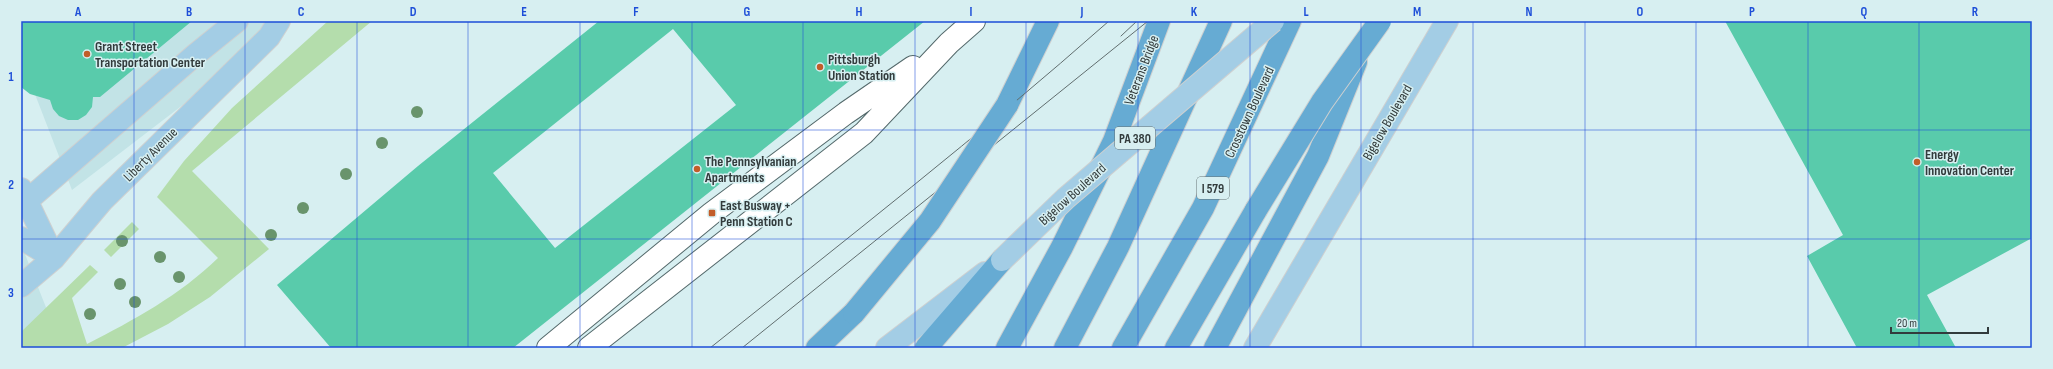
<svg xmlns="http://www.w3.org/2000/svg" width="2053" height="369" font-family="'Sofia Sans Condensed',sans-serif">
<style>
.built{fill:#c2e3e6}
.green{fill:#b4ddac}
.building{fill:#59cbab;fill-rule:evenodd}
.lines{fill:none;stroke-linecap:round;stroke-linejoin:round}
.minor-casing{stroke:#54696b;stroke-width:24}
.major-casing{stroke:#ced0d0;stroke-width:24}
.highway-casing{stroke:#ced0d0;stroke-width:24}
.minor{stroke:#fff;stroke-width:22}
.major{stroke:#a3cde5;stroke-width:22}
.highway{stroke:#66abd3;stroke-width:22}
.tram{stroke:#616e6f;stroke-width:1}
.major-bridge-casing{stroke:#ced0d0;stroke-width:24;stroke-linecap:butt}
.highway-bridge-casing{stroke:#ced0d0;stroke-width:24;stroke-linecap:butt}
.major-bridge{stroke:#a3cde5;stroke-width:22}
.highway-bridge{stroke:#66abd3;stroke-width:22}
.tree{fill:#69946c}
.grid{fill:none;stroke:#1d4ed8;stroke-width:1;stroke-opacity:0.55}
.poi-dot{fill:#c25d29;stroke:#d7eff1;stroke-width:1.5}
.labels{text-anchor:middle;stroke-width:3;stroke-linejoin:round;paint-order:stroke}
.shield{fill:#d7eff1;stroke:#647172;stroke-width:1}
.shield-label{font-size:13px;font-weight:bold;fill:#323b3c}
.poi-label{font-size:14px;font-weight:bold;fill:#323b3c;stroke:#d7eff1;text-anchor:start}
.street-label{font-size:14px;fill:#323b3c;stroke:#d7eff1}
.neatline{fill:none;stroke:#1d4ed8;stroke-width:1.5}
.grid-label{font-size:13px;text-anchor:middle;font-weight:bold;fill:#1d4ed8}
</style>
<rect width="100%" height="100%" fill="#d7eff1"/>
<path class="built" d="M21,21H292L72,190L21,58Z
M21,244L62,348H21Z"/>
<path class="green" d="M328,21H372L192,171L269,249L210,297L168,324L122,348H21V332L90,265L98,272L72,298L87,344C134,320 180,295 218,258L157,197L184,161L232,108Z
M132,222L139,229L111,257L104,250Z"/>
<path class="building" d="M21,21H192L100,97H93L92,107L86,115L78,120H68L59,116L53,109L50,100L30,94L21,87Z
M599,21H925L513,348H331L277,285L418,166ZM673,29L736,105L555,248L493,173Z
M1725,21H2032V238L1927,295L1956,348H1857L1807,256L1843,235Z"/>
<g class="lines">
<defs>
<path id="minor" d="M548,348L712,213L846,113L913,67
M589,348L864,133L949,43L974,21"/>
<path id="major" d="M21,189L54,258
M21,206L195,55L237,21
M21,238L54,258
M21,286L54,258L102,201L269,37L279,21
M887,348L985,273
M1255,348L1447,21"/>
<path id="highway" d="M1007,105L1048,21
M817,348L854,313
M926,348L1002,260
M1007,348L1062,247L1114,141L1159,21
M1065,348L1118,247L1221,21
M1123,348L1203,208L1290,21
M1176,348L1256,210
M1215,348L1318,156L1356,62"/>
</defs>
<use href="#minor" class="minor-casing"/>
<use href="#major" class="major-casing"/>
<use href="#highway" class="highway-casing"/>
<use href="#minor" class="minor"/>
<use href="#major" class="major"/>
<use href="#highway" class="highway"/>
<path class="tram" d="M1121,36L1137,21
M710,348C844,241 980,135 1109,21
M742,348L1148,21"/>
<defs>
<path id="major-bridge" d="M1002,260L1066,198L1273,21"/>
<path id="highway-bridge" d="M1256,210L1322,102L1380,21
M854,313L930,221L1007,105"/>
</defs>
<use href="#major-bridge" class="major-bridge-casing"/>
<use href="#highway-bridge" class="highway-bridge-casing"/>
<use href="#major-bridge" class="major-bridge"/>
<use href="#highway-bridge" class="highway-bridge"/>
</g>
<g class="tree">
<circle cx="417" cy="112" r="6"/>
<circle cx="382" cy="143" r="6"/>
<circle cx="346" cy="174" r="6"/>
<circle cx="303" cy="208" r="6"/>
<circle cx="271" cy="235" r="6"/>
<circle cx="122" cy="241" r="6"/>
<circle cx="160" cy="257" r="6"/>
<circle cx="179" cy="277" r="6"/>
<circle cx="120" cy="284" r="6"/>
<circle cx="135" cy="302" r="6"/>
<circle cx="90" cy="314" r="6"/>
</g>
<path class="grid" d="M134,21V348M245,21V348M357,21V348M468,21V348M580,21V348M692,21V348M803,21V348M915,21V348M1026,21V348M1138,21V348M1250,21V348M1361,21V348M1473,21V348M1585,21V348M1696,21V348M1808,21V348M1919,21V348M21,130H2032M21,239H2032"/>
<g class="poi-dot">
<circle cx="87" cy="54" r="4"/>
<circle cx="820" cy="67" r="4"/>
<circle cx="1917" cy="162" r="4"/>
<circle cx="697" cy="169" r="4"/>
<rect x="708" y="209" width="8" height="8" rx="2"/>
</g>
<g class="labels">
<g class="shield">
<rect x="1115" y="127" width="40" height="22" rx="3"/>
<rect x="1197" y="177" width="32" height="22" rx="3"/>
</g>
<g class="shield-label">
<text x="1135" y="143">PA 380</text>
<text x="1213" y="193">I 579</text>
</g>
<g class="poi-label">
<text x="95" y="51">Grant Street<tspan x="95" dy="16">Transportation Center</tspan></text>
<text x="828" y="64">Pittsburgh<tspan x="828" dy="16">Union Station</tspan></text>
<text x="1925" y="159">Energy<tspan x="1925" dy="16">Innovation Center</tspan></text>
<text x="705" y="166">The Pennsylvanian<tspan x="705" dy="16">Apartments</tspan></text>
<text x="720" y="210">East Busway +<tspan x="720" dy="16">Penn Station C</tspan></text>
</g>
<g class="street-label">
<text transform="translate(1141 70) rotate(-69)" y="5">Veterans Bridge</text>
<text transform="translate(1249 112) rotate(-65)" y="5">Crosstown Boulevard</text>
<text transform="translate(1387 122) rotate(-60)" y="5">Bigelow Boulevard</text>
<text transform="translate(150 154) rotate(-45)" y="5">Liberty Avenue</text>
<text transform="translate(1072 194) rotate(-42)" y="5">Bigelow Boulevard</text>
</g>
</g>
<rect width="2053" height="369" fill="none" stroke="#d7eff1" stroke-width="44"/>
<path d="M1891 327v6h97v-6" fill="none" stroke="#323b3c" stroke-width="2"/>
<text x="1897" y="327" font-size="12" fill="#323b3c" stroke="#d7eff1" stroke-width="3" paint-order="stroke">20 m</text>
<rect x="22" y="22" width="2009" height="325" class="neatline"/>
<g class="grid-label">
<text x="78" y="16">A</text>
<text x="189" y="16">B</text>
<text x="301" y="16">C</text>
<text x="413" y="16">D</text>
<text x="524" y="16">E</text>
<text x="636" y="16">F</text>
<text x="747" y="16">G</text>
<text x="859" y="16">H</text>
<text x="971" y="16">I</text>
<text x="1082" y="16">J</text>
<text x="1194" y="16">K</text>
<text x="1306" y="16">L</text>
<text x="1417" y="16">M</text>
<text x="1529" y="16">N</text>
<text x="1640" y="16">O</text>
<text x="1752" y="16">P</text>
<text x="1864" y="16">Q</text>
<text x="1975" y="16">R</text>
<text x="11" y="81">1</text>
<text x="11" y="189">2</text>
<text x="11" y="297">3</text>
</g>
</svg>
